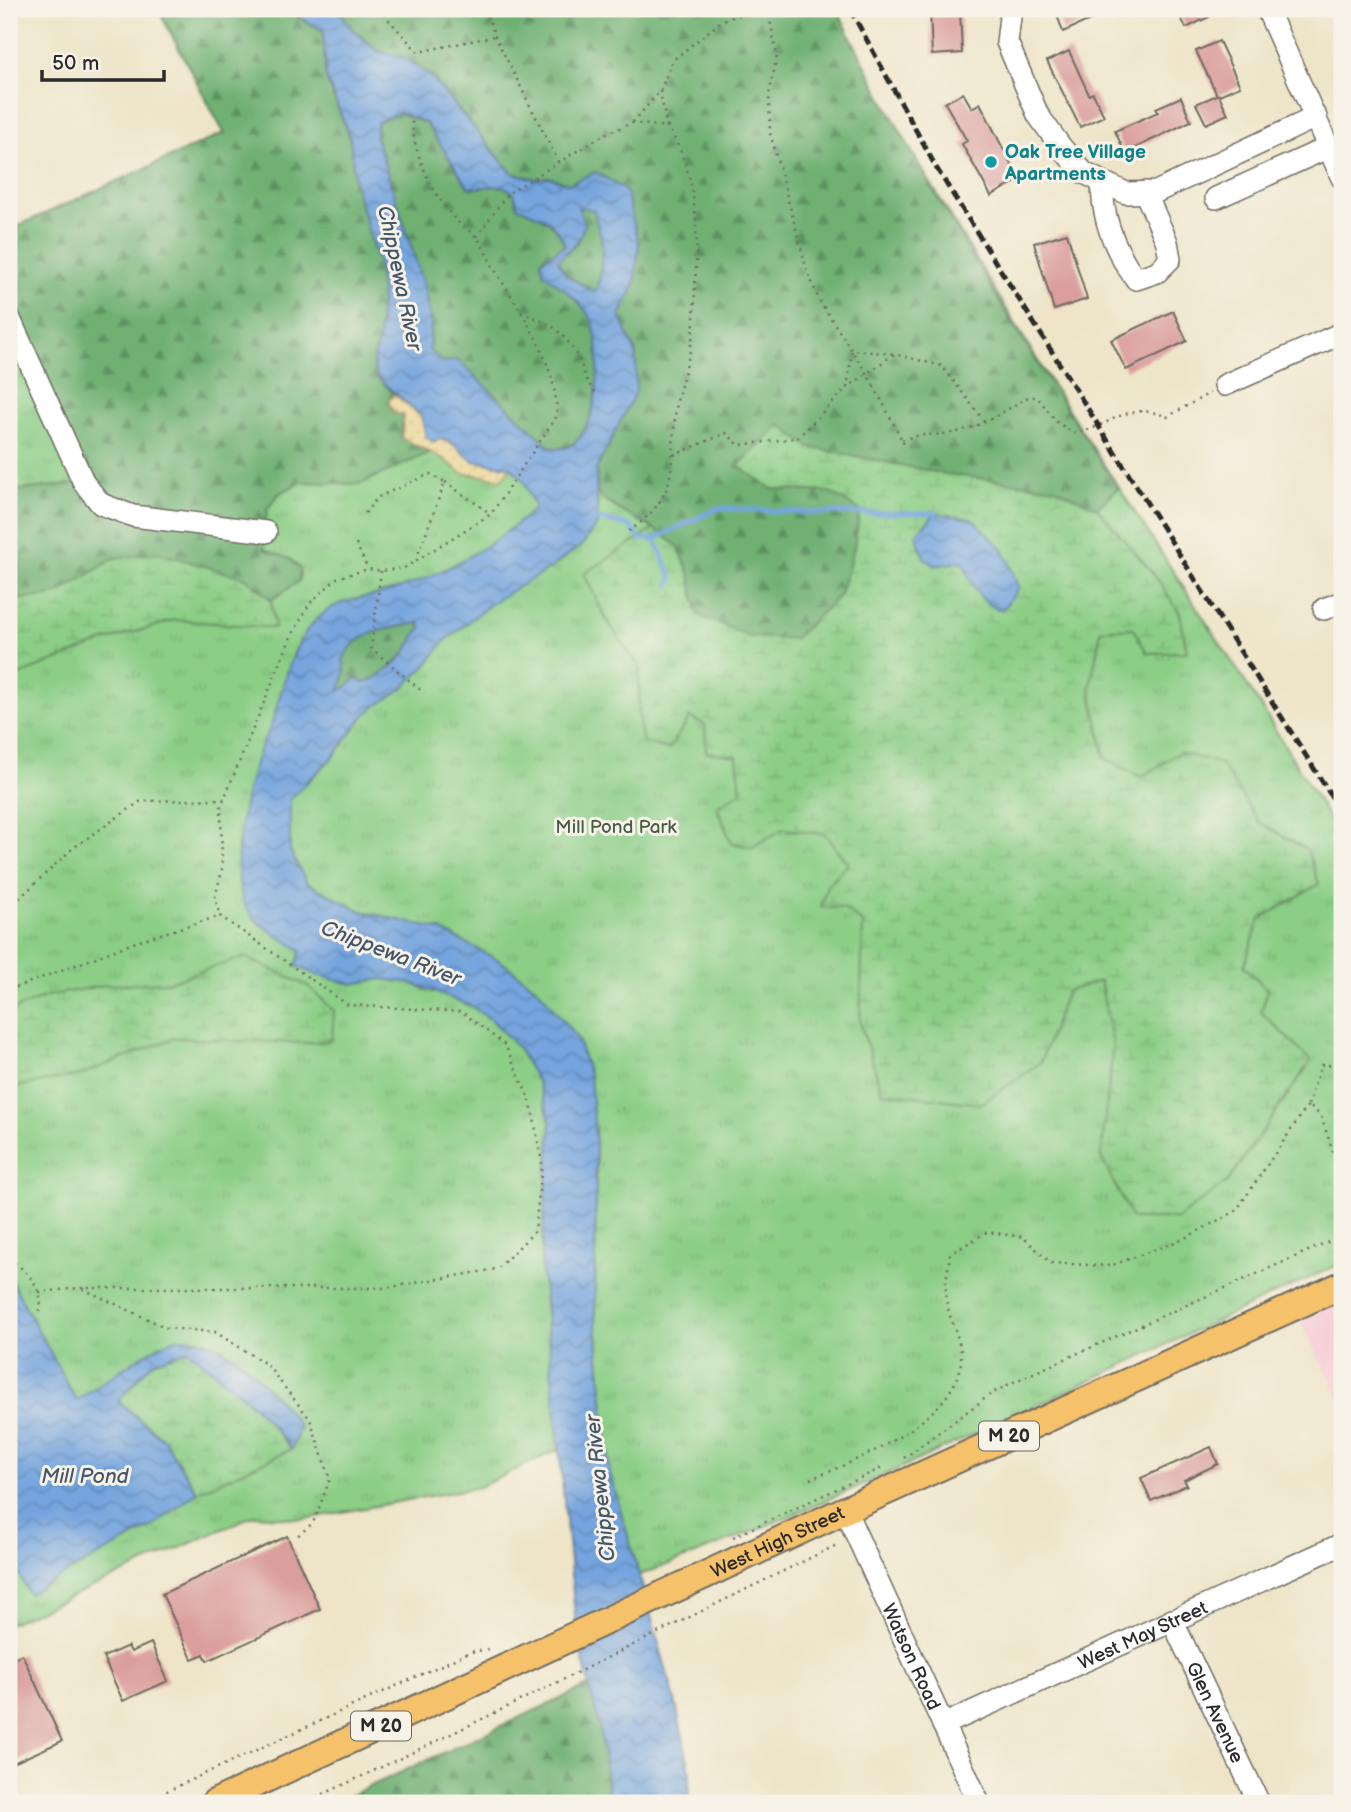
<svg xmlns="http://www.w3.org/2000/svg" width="1351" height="1812" font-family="'Balsamiq Sans',sans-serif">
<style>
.built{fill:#f6cfd7}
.grass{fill:url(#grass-tufts);stroke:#5b7c58;stroke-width:2}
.forest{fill:url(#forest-firs);stroke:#4e6e4f;stroke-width:2}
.wetland{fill:url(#wetland-marsh);stroke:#5b7c58;stroke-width:2}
.sand{fill:url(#sand-dots);stroke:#8c8264;stroke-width:2}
.water{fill:url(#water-waves);stroke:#506884;stroke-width:2;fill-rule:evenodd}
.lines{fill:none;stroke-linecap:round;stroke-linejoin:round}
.stream{stroke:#74a4de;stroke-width:5}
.building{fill:#da9e9d}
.minor-casing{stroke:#6f6c62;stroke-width:24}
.major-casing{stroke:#6f6c62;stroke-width:30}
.path{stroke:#6f6c62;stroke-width:2.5;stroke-dasharray:2 5;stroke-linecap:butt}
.minor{stroke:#fff;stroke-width:21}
.major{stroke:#f5c16b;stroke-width:26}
.rail{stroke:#2b2b2b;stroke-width:5;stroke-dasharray:10 5;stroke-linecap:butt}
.path-bridge{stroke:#6f6c62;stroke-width:2.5;stroke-dasharray:2 5;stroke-linecap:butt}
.culture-dot{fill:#0f9aa8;stroke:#f7f3e8;stroke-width:2.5}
.labels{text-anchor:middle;stroke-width:6;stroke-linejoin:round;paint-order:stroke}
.shield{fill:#f7f3e8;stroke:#686764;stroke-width:2}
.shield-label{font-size:18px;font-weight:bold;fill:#2b2b2b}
.culture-label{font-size:19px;font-weight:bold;fill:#0d838f;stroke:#f7f3e8;text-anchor:start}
.park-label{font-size:19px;fill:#485c46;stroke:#f7f3e8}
.street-label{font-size:19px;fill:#2b2b2b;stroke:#f7f3e8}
.water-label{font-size:21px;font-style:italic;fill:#45556a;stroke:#f7f3e8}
</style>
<defs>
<pattern id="grass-tufts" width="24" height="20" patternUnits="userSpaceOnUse" patternTransform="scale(1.75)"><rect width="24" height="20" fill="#8bce86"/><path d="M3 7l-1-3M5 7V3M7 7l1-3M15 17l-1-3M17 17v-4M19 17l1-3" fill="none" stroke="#78b174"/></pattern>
<pattern id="forest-firs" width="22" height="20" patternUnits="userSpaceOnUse" patternTransform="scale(1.75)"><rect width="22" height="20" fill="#70b173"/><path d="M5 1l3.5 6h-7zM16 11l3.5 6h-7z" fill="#5c905f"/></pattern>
<pattern id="wetland-marsh" width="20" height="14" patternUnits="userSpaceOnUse" patternTransform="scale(1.75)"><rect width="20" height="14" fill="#8bce86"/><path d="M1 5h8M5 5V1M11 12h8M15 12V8" fill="none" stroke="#78b174"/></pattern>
<pattern id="sand-dots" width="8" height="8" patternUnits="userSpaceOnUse" patternTransform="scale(1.75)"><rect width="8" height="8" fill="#eeda9e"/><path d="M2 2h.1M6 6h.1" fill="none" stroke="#cb8" stroke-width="1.8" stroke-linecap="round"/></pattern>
<pattern id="water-waves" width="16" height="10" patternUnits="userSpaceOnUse" patternTransform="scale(1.75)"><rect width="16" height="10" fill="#74a4de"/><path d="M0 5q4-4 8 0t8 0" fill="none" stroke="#5f86b4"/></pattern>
</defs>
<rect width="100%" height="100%" fill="#f7f3e8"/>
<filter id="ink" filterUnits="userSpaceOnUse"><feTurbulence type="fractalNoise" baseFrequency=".0143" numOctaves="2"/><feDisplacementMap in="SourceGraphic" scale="14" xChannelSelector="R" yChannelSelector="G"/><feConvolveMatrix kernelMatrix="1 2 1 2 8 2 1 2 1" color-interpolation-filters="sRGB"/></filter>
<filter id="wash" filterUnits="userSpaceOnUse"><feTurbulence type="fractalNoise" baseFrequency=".00686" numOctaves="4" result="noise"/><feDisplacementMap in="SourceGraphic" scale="28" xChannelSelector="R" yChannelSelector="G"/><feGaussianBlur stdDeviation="1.57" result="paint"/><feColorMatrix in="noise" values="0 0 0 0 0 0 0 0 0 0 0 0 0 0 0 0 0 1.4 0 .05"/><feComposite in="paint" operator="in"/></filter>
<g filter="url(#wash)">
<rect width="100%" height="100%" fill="#eee5c9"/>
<path class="built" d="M1342,1285V1403L1293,1307Z"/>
<path class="grass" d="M158,9H836L886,109L1053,386L1262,708L1342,840V1263C1099,1373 862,1496 610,1586L593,1433L479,1487L305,1519L254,1515L9,1624V230L224,133Z"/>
<path class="forest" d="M158,9H283L323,30L326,77L350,138L355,185L378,264L381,292L380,339L373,362L377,377L394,394L388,402L404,414L401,437L429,453L360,484L302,482L280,493L267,509L264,549L290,559L300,569L299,581L271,600L246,578L115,558L58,594L9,602V491L83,483L9,317V230L224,133Z
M338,9H837C918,175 1017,333 1118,488L1097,508L1055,488L945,474L809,447L772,489L830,492L860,510L854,548L840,595L794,639L750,637L697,615C688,561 689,547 638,520C623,512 609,505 597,493L596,470L636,354L620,315L635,284L639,244L626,191L576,180L569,184L549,177L536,179L512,173L431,77L406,58L378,51L352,29Z
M399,113L426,123L469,188L503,186L514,193L518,207C540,216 556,221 565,245L541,260L544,273C559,284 582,302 591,319C605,348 601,462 550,447L458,361L443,362L429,350L431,324L424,287L376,137V122Z
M578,207L594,210C595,221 599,228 601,237C604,250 601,281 595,293L566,275L558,260L578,241Z
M420,623L421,629C415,634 415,636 411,643C403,659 381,679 363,683L357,678L340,692C341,681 340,669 343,659C352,630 396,628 420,623Z
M590,1685C599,1723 609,1764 607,1803H334Z"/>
<path class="wetland" d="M780,425L809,447L945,474L1055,488L1097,508L1153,573L1180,613L1187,652L1147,653L1133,628L1101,630L1090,688L1105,758L1141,777L1180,752L1221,764L1259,822L1307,850L1319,884L1260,919L1244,966L1268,990L1261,1012L1311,1061L1228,1181L1177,1219H1132L1101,1157L1113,1044L1100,981L1067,991L1040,1063L981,1104L882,1092L860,1022L863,923L843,908L821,907L827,885L848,864L825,834L783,829L752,847L731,843L717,806L741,792L737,756L706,752L705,725L690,717L669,749L643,742L639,722V667L606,619L584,574L654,529L678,546L690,575L698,615L750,637L794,639L840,595L854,548L860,510L830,492L772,489L738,466Z
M159,553L246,578L271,600L275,628L175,620L102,642L9,679V601L58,594L115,558Z
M245,957L308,986L334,1011L332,1040L304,1043L174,1038L80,1075L9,1088V1012L46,996L106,985L168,982Z
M188,1350L255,1407L292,1449L197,1492L164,1440L118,1401L153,1362Z"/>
<path class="sand" d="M394,394L421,416L440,439L511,467L502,479L462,473L444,459L401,438L404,415L394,413L388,402Z"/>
<path class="water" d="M283,9H338L352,29L378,51L407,58L431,77L512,173L536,179L549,177L569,184L596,172L626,191L639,244L635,284L620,315L636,354V391L596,470L598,523L583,544L551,568L493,602L444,642L427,665L402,689L366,713L334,756L290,799V851L307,883L361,911L441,930L499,960L538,989L577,1038L590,1077L596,1144L595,1315L610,1473L675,1700L690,1771L688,1803H607L608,1785L599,1725L577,1636L541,1260L551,1123L538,1083L518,1048L494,1022L471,1006L410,983L382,979L352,984L316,975L296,966L301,951C282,936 251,925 243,900C230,860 244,794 258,754C261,744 267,736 271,726C285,685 290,636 328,610C347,597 373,598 394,590C443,574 497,544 535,508L523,480L511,467L473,461L449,441L440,439L434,442L426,437L421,416L377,377L373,362L379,339L381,292L378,264L355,185L350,138L326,77L323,30ZM399,113L426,123L469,188L503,186L514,193L518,207C540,216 556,221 565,245L541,261L544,274C559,284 582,302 591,319C605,349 601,462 550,447L458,360L443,362L429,350L431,324L424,287L376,137L377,122ZM578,207L594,210C595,221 599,228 601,237C604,250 601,281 595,292L566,275L558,261L578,241L585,224ZM420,623L421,629C415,634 415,636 411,643C403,659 381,679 363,683L357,678L340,691L345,671L343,660C355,630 392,628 420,623Z
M936,513L973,519L1003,549L1019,588L1002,610C978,605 972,582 962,561L935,566L924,558L916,534Z
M9,1276L76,1400C99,1387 160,1338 183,1338C230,1336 273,1393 300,1426L292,1449L255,1407L188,1350L153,1362L118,1401L164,1440L197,1492L152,1527L29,1594L9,1556Z"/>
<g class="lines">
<path class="stream" d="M598,519L630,526L640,539H655L672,578L669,585
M655,539L718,508L819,513H936"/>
</g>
<g id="blocks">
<path class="building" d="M930,9H960L962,53L932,55Z
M1055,9H1115L1063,32Z
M1177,9H1205L1209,17L1186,28Z
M1219,41L1240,86L1219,95L1228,114L1206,124L1196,104L1217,95L1196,51Z
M1069,51L1089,95L1093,93L1104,116L1080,127L1047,61Z
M963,93L972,108L980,103L1019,180L991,196L962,144L967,141L945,103Z
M1181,97L1191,121L1125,153L1115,131L1158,112L1156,108Z
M1067,233L1087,299L1054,310L1034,243Z
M1173,311L1187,341L1126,370L1111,340Z
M1211,1447L1218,1464L1184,1480L1187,1485L1151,1501L1141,1478Z
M287,1536L320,1609L207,1661L204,1654L192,1659L162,1594Z
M151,1643L168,1681L123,1701L103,1657L128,1646L131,1652Z
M22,1654L62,1741L9,1765V1660Z"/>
</g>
</g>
<g filter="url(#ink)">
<use href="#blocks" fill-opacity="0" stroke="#6f6c62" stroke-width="2"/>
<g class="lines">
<defs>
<g id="minor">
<path d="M1011,9L1007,42L1038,115L1061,147L1084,173L1126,193L1156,192L1316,117"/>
<path d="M1267,9L1342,178"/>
<path d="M1102,182C1102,218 1114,250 1136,279L1157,272L1170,259L1167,242L1145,192"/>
<path d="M1216,198L1329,147"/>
<path d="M9,317L84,483L101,504L133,516L266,532"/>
<path d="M1225,385L1342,333"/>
<path d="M1324,609L1342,602"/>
<path id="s1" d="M845,1510L979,1803"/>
<path id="s2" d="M1172,1620L1259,1803"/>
<path id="s3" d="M943,1725L1342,1544"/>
</g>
<g id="major">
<path id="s4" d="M214,1803L845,1510L1342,1285"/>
</g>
</defs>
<use href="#minor" class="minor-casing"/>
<use href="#major" class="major-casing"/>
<path class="path" d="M379,9L418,52L495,36
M485,9L495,36L559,163
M768,9L777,56L769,95L770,133L807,270L819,300L858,360
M660,91L667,126
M633,122L660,91L673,60L723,20L758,9
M477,237L507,194L605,134L632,123L668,127C699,178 698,229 695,287C694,306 695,326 691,345C688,363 682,380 678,397C666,457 688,493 626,533
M521,312C553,324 567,333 581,365C585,376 588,386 597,393
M874,386L904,444
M847,388L852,350L894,354
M902,440C919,433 932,436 950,433C979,429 1004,411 1028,397H1037L1057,422L1073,433C1110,429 1125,399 1167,417L1210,393
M674,455L726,433L739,445L797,438L847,388L894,354L942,366L985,422
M445,482L491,514
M365,513L378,497L430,474L445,482L417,557
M356,544L368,569
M381,571L371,648L424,693
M9,908L73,848L141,801L224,799
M9,990L144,939L220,916
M1308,1105L1321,1065H1342
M9,1259C26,1269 50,1294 37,1316
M83,1289L167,1328L215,1332L266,1364L310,1419L330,1479L313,1523L296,1537
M39,1292L80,1288H385L497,1269L535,1231L542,1163L531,1103L505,1045L462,1012L348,1005L220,916L215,897L222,871L221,806L291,637L310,603L337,578L368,569L381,571L404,568L491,514L557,416C557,361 520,311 492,265C487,256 483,244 476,237C471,231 464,228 459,223C435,200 411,151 412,118
M904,1458L991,1394L1011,1383L1342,1236
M810,1479C859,1460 965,1417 961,1353C959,1334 947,1315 946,1296C944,1283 949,1267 950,1254L987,1232L1023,1237L1051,1263L1110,1266L1181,1240L1236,1211L1308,1105L1321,1116L1342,1179
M733,1537L882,1468
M141,1803L470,1652L492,1649
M304,1803C484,1721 661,1630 839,1544"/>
<use href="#minor" class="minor"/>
<use href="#major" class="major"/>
<path class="rail" d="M850,9L937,169L1342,813"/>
<path class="path-bridge" d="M858,360L874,386"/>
</g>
</g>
<circle class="culture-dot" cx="991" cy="162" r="7"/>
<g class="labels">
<g class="shield">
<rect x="979" y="1421.5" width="60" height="29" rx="5"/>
<rect x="351" y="1711.5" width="60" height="29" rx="5"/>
</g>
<g class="shield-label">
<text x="1009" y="1442">M 20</text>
<text x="381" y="1732">M 20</text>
</g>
<g class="culture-label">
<text x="1005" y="158">Oak Tree Village<tspan x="1005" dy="22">Apartments</tspan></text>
</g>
<g class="park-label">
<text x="616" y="833">Mill Pond Park</text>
</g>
<g class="street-label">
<text dy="7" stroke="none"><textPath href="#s4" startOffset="621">West High Street</textPath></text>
<text dy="7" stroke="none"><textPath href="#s3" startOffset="219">West May Street</textPath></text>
<text dy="7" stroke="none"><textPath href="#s1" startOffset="161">Watson Road</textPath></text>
<text dy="7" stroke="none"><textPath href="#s2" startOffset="102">Glen Avenue</textPath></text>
</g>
<g class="water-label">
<text transform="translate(400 278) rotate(78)" y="7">Chippewa River</text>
<text transform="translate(391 953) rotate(21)" y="7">Chippewa River</text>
<text x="85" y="1483">Mill Pond</text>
<text transform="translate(600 1488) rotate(-96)" y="7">Chippewa River</text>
</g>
</g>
<rect width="1351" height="1812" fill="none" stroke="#f7f3e8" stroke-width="35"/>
<path d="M42 70v10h122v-10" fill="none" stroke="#2b2b2b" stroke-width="3.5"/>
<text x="52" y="70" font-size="21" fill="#2b2b2b" stroke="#f7f3e8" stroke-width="5" paint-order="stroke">50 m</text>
</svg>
